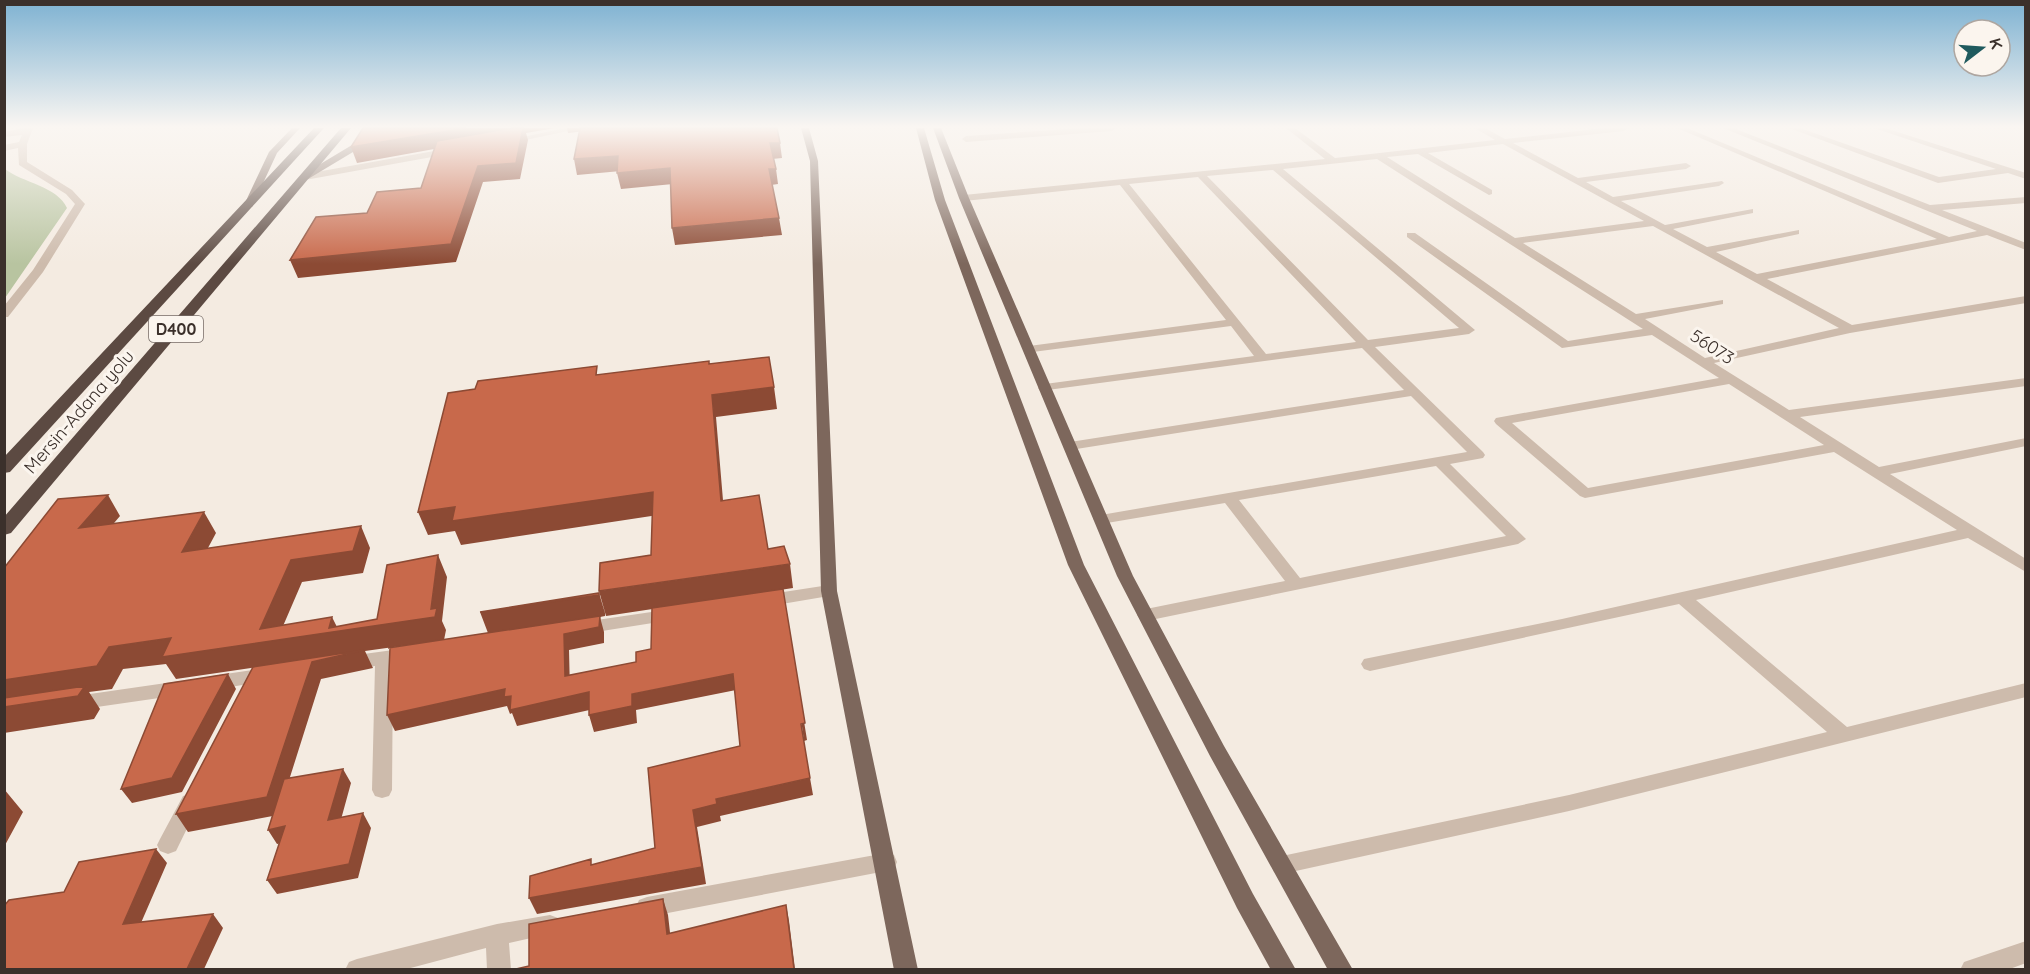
<svg xmlns="http://www.w3.org/2000/svg" width="2030" height="974" font-family="Quicksand,sans-serif">
<style>
.green{fill:#b8c4a0}
.lines{fill:none;stroke-linecap:round;stroke-linejoin:round}
.minor{fill:#cdbbac;fill-rule:evenodd}
.major{fill:#7d675c;fill-rule:evenodd}
.highway{fill:#5c4a42;fill-rule:evenodd}
.shaded-wall{fill:#8c4a34}
.building{fill:#c8694b;stroke:#8c4a34;stroke-width:1.5}
.labels{text-anchor:middle;stroke-width:6;stroke-linejoin:round;paint-order:stroke}
.shield{fill:#fbf5ee;stroke:#756b66;stroke-width:1.5}
.shield-label{font-size:16px;font-weight:bold;fill:#3b302b}
.street-label{font-size:18px;fill:#3b302b;stroke:#fbf5ee}
</style>
<rect width="100%" height="100%" fill="#f4ebe1"/>
<path class="green" d="M5,169C23,183 57,186 67,208L5,298Z"/>
<g class="lines">
<path class="minor" d="M25,128H33L27,144V162L72,190L85,204L43,272L8,317H4V306L33,270L75,204L66,194L19,165L18,148L4,151V145L19,142L22,135L4,137V132Z
M566,128H582L507,144L503,141Z
M933,128H944L940,131Z
M1084,128H1116L1112,131L966,142L962,139L966,136Z
M1286,128H1295L1335,158L1495,140L1475,128H1485L1505,139L1605,128H1628L1624,131L1513,143L1578,178L1686,163L1691,166L1686,169L1586,182L1613,197L1722,181L1724,183L1719,186L1621,201L1665,225L1753,209V213L1673,229L1707,247L1799,230V234L1716,252L1757,274L1937,239L1677,128H1687L1949,237L1977,231L1723,128H1733L1930,205L2026,197V203L1942,210L2026,243V250L1987,235L1767,279L1852,325L2026,296V303L1850,333L1714,363L1789,410L2026,378V386L1800,417L1879,467L2026,438V446L1890,474L2026,559V572L1968,538L1696,600L1847,727L2026,683V697L1569,811L1282,874L1274,872L1271,865L1274,858L1282,856L1569,795L1827,732L1679,604L1370,671L1364,669L1361,664L1364,659L1562,619L1957,530L1834,452L1585,498L1580,496L1496,424L1494,421L1496,418L1719,378L1652,335L1562,348L1407,237V233H1415L1568,341L1643,329L1377,159L1283,169L1475,330L1469,334L1375,347L1483,452L1485,455L1483,458L1450,464L1526,539L1518,544L1146,621L1140,619L1137,615L1140,611L1146,609L1285,581L1225,503L1101,524L1093,519L1095,516L1467,452L1411,396L1070,450L1065,449L1063,446L1065,443L1070,442L1404,390L1362,348L1040,391L1038,388L1040,385L1045,384L1254,356L1231,326L1025,353L1023,350L1029,346L1226,320L1120,185L964,201L959,198L964,195L1325,159ZM1503,144L1644,221L1515,238L1387,157L1418,154L1489,195L1492,194V190L1428,153ZM1273,170L1459,328L1368,340L1207,176ZM1198,177L1356,342L1266,354L1129,184ZM1653,226L1839,328L1705,358L1645,319L1723,304V300L1636,314L1523,243ZM1729,384L1824,445L1588,488L1512,423ZM1436,466L1506,536L1300,578L1239,500Z
M1789,128H1800L1939,177L1996,169L1874,128H1885L2026,173V179L2008,173L1938,183Z
M451,148L455,151L454,153L305,180L300,177L305,174Z
M829,585L835,587L837,591L835,595L764,607L758,605L755,601L758,597L764,595Z
M672,609L678,611L681,615L678,619L583,634L577,632L574,628L577,624L583,622Z
M408,648L414,649L417,654L414,659L393,663L392,790L389,796L382,798L375,796L372,790L375,666L349,670L343,668L340,663L343,658L349,656Z
M266,668L273,670L275,675L273,680L212,690L205,688L203,683L205,678L212,676Z
M180,681L187,683L189,688L187,693L180,695L76,710L69,708L67,703L69,698L76,696Z
M190,794L197,796L200,802L176,851L168,854L160,851L157,845L160,839L183,796Z
M886,853L894,855L897,862L894,869L886,871L647,917L639,914L636,907L639,900L647,897Z
M550,915L558,918L562,925L558,932L509,943L511,970H487L486,948L403,970H345L349,962L357,959L497,924Z
M2026,941V963L2007,970H1960L1964,962Z"/>
<path class="major" d="M292,128H300L277,153L252,207H246L244,205L269,152Z
M366,128H374L358,149L308,179H302V175L352,145Z
M801,128H809L818,161L837,591L918,970H894L821,591L810,161Z
M916,128H924L945,200L1084,565L1253,894L1296,970H1271L1237,908L1068,565L935,200Z
M933,128H941L969,198L1133,576L1224,746L1353,970H1328L1210,756L1117,576L959,198Z"/>
<path class="highway" d="M314,128H324L10,472L4,473V457Z
M341,128H351L11,533L4,535V517Z"/>
</g>
<path class="shaded-wall" d="M466,128H555L526,133L528,140L520,179L483,182L456,262L298,278L290,260L478,166L522,133L357,163L351,147Z
M567,128H585L586,131L568,133Z
M770,143H780L782,158L772,159Z
M618,156L621,171L577,175L574,159Z
M670,168L673,184L621,189L617,173Z
M769,169H776L778,184L771,185Z
M779,218L782,235L675,245L672,228Z
M774,387L777,409L716,417L725,524L721,501L712,395Z
M653,492L658,515L461,545L455,531L428,535L418,512L455,507Z
M108,495L120,516L92,549L79,528Z
M204,512L216,533L194,574L182,552Z
M361,526L370,548L363,573L302,582L277,640L329,628L332,617L339,631L431,609L438,555L447,577L442,621L446,630L444,640L365,651L373,668L321,679L278,815L188,832L176,814L312,662L347,654L176,679L166,664L123,669L112,689L89,692L100,709L94,719L4,733V680L109,647L171,638L260,629L291,560Z
M790,564L793,588L606,616L599,591Z
M783,590L807,740L804,741Z
M599,593L605,613V616L600,617L604,632V643L569,650L570,692L565,676L488,633L480,612Z
M228,674L236,689L182,792L132,803L121,789Z
M733,674L736,690L636,710L637,723L594,732L589,715L632,694Z
M505,689L589,692L594,709L517,726L512,713L510,714L507,706L395,731L387,715Z
M343,769L351,783L337,834L328,820Z
M810,778L813,795L720,816L721,821L697,827L706,884L537,914L529,898L702,867L693,810L716,799Z
M4,789L23,812L4,847Z
M363,813L371,828L358,878L277,894L267,880Z
M285,826L294,841L277,844L268,830Z
M156,849L167,863L134,939L123,924Z
M663,899L668,915L672,950L667,934Z
M786,905L789,921L795,969H794Z
M213,914L223,928L204,969H187Z"/>
<path class="building" d="M363,128H466L351,147Z
M512,128H523L516,163L478,166L451,244L290,260L316,217L367,213L377,192L421,188L437,141Z
M580,128H777L780,143H770L776,169H769L779,218L672,228L670,168L617,173L618,156L574,159Z
M769,357L774,387L712,395L721,501L759,495L768,549L784,546L790,564L599,591L600,563L651,555L653,492L452,521L455,507L418,512L448,393L475,389L478,381L597,366L596,375L709,361V364Z
M108,495L79,528L204,512L182,552L361,526L353,551L291,560L260,629L332,617L329,628L377,619L387,565L438,555L431,609L437,608L435,617L162,657L171,638L109,647L97,666L4,680V568L58,499Z
M783,589L805,723L801,724L810,778L716,799L717,804L693,810L702,867L529,898L530,876L591,859V865L655,848L648,768L740,746L733,674L632,694V706L589,715V692L510,710L511,696L504,697L505,689L387,715L390,648H388L600,616L599,627L564,634L565,676L636,662V652L651,649L652,608Z
M599,593V595L480,612Z
M364,650L312,662L267,797L176,814L253,667Z
M228,674L172,778L121,789L164,684Z
M85,686L78,696L4,707V698Z
M343,769L328,820L363,813L349,864L267,880L285,826L268,830L284,779Z
M156,849L123,924L213,914L187,969H4V906L9,900L64,892L79,862Z
M663,899L667,934L786,905L794,969H516L529,966V924Z"/>
<linearGradient id="sky" x2="0" y2="1"><stop stop-color="#7eb2d2"/><stop offset="0.48" stop-color="#faf6f2"/><stop offset="1" stop-color="#faf6f2" stop-opacity="0"/></linearGradient>
<rect width="2030" height="264" fill="url(#sky)"/>
<g class="labels">
<rect class="shield" x="149" y="316" width="54" height="26" rx="4.5"/>
<g class="shield-label">
<text x="176" y="335">D400</text>
</g>
<g class="street-label">
<text transform="translate(1712 347) rotate(33)" y="6">56073</text>
<text transform="translate(79 412) rotate(-49)" y="6">Mersin-Adana yolu</text>
</g>
</g>
<rect width="2030" height="974" fill="none" stroke="#3b302b" stroke-width="12"/>
<g transform="translate(1982 48) rotate(73)"><circle r="28" fill="#fbf5ee" stroke="#aea6a0" stroke-width="1.5"/>
<path d="M0-4.5L10 22L0 15L-10 22Z" fill="#1f5a5e"/>
<text y="-9" font-size="16" font-weight="bold" text-anchor="middle" fill="#3b302b">K</text>
</g>
</svg>
